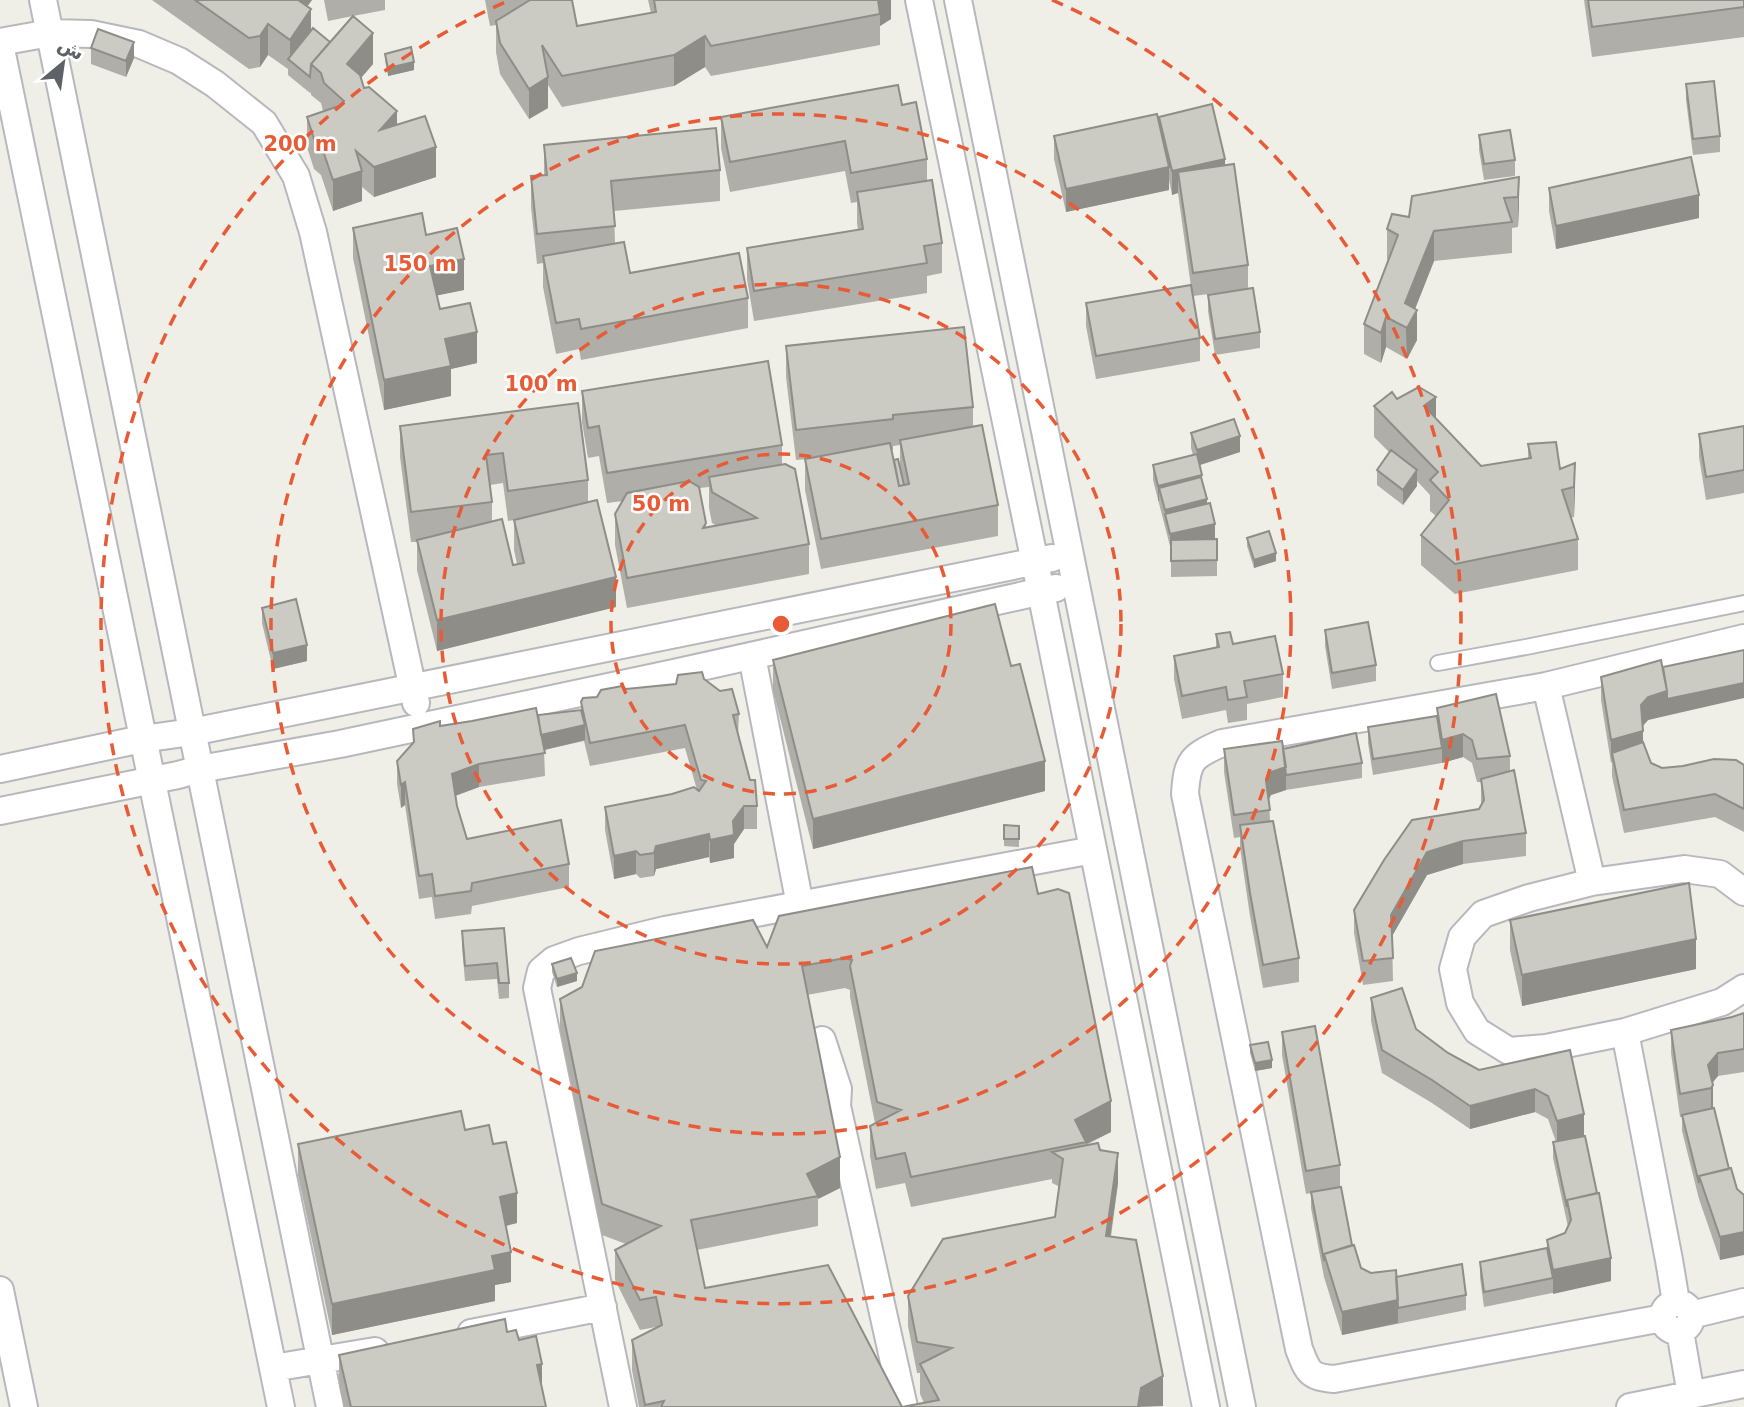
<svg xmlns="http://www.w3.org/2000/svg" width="1744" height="1407" font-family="'DejaVu Sans','Noto Sans Arabic',sans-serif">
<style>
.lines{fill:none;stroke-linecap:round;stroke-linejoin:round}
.lane-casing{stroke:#b7b8bd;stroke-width:18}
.street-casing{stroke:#b7b8bd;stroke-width:30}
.lane{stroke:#fff;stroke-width:14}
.street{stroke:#fff;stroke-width:26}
.wall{fill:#afaea8;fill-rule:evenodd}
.shaded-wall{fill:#8e8d88}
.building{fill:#cbcac3;stroke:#8e8d88;stroke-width:2}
.ring{fill:none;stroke:#e75c37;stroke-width:3.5;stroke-dasharray:12 9}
.centre{fill:#e75c37;stroke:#fff;stroke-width:3.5}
.ring-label{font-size:21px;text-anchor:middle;font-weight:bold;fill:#e75c37;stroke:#fff;stroke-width:5;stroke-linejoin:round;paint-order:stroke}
</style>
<rect width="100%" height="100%" fill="#f0efe7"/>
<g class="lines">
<defs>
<path id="lane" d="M1438,663L1526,647L1744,603"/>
<path id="street" d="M43,0L330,1407
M919,0L1041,592L1206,1407
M958,0L1242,1407
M0,42L50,33L91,34L139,44L179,61L215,84L264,123L296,176L313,232L416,703
M0,44L281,1407
M752,656L800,905
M1546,686L1592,882
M0,769L142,739L192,732L1052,558
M0,811L178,775L200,769L340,744L674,673L1056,588
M1744,892L1720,874L1684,869L1592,882L1529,898L1483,914L1462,937L1453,969L1460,1003L1477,1031L1509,1051L1546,1048L1625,1032L1722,1002L1744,988
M1625,1032L1669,1260L1676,1302
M822,1040L838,1089L837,1106L904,1407
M0,1290L24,1407
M1663 1317a14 14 0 1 1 28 0a14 14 0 1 1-28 0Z
M1691,1315L1744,1302
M1663,1318L1334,1379C1309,1377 1308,1372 1299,1349L1185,794C1187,760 1192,756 1222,743L1546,686L1744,638
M1680,1331L1691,1395
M471,1333L603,1307
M273,1368L375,1351
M623,1407L537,988L541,971L554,960L579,951L665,930L1093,850
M1630,1407L1744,1384"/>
</defs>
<use href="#lane" class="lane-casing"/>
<use href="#street" class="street-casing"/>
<use href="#lane" class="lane"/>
<use href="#street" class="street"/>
</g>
<path class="wall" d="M152,0H312L307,6L311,30L330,42L353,16L328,21L324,0H385V10L353,16L373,64L361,78L364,88L397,125L436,177L374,197L362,187V201L333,211L321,175L314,169L307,147V117L323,111L321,103L311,95V92L310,93L288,75V69L268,55L260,67L249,69Z
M485,0H572L577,26L651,13L648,0H891V19L880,26V45L711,76L705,67L674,86L562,107L548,85V108L529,119L500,74L496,52V25L490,26Z
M1584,0H1744V37L1592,57Z
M91,48L134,58L126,77L91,64Z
M385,54L414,70L388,76L385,61Z
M1686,84L1720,136V152L1693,155L1686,100Z
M902,105L927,159V181L942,243V273L927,276V293L754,321L747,279V248L858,230L857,223V202L851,203L845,171L730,192L721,148V117Z
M1159,117L1225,166L1248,265V289L1193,296L1200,338V361L1096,379L1086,326V303L1191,287L1178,193L1172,195L1169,180V190L1066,212L1054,159V136L1159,123Z
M1479,135L1515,160V176L1484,180L1479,150Z
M544,145L720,170V201L614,211L615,243L630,273L748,298V328L581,360L579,349L556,354L543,287V263L537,264L531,207V176L544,175Z
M1519,177L1518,227L1512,228V253L1434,261L1415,309L1417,340L1407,359L1386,347L1381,363L1364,354V324L1388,260L1387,259V229L1409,217Z
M1549,188L1699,218L1556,249L1549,211Z
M353,228L426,235L464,290L437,295L440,309L477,363L451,369V396L384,410L353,258Z
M1208,295L1260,332V348L1215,355L1208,311Z
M786,346L973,407V427L998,505V536L821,569L805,490V459H807L796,460L786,377ZM900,445V471L894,460L892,450H893V446Z
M582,391L782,445V464L809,544V574L627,608L615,545V514L623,501L607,503L599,456L588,458L582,422ZM709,487V508L712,523L717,526L706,528L700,488Z
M1397,399L1436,419L1481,466L1528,459V444L1560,469L1575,463L1574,517L1571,518L1578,539V570L1455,594L1421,565V535L1436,516L1430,511V495L1417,481V486L1403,505L1377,485V470L1390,453L1374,437V406Z
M578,403L588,480V502L616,607L437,651L417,570V542H411L400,457V426ZM503,483L508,521L514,520V550L517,564L513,565L492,522V502L490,485Z
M1744,426V493L1706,500L1699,457V434Z
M1191,433L1240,452L1199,465L1215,539H1217V576L1171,577V550L1153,480V465L1193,455L1191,448Z
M1247,538L1276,561L1254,568L1247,546Z
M262,608L307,661L273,669L262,623Z
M1325,630L1376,665V681L1332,689L1325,646Z
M1216,634L1283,674V697L1247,704V720L1228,723L1226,710L1182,719L1174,679V656L1216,647Z
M773,660L1045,791L813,849L773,690Z
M1601,677L1667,715L1648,720L1642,727L1643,743L1651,763L1662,768L1744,765V832L1715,817L1624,833L1612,776V762L1611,763L1601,700Z
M704,679L739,714L738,737L757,806V829H744L734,844V858L710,863L709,857L656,869L654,876L640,878L636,874L614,879L605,830V807L697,790L685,748L590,766L584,741L544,750L545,776L479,787L455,796L457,806L467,839L569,864V887L472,906L471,914L435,919L432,897L419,899L405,805L401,808L397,784V761L413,743V729L581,710V702L626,689L676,684Z
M1437,708L1510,756V771L1526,833V856L1463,864L1427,875L1392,936L1393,981L1363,985L1354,933V910L1479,809L1481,805V782H1477L1472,763L1463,757L1442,763L1373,775L1368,743V727L1437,716Z
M1224,749H1283L1362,763V778L1286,790L1271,795L1269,800L1270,821L1299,958V982L1263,988L1250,916L1240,848V837L1234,838L1224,772Z
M1019,826V847L1004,846V839Z
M1035,880L1038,894L1111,1132L1086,1145L1100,1150L1118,1183L1111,1237L1163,1406L639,1407L632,1370V1340L656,1327L640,1330L615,1280V1250L626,1244L602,1235L560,1029V999ZM845,988L850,990V997L875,1123L870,1126V1156L876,1189L905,1183L911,1207L1052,1179V1183L1060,1187L1055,1217L908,1296V1326L917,1373H920V1394L924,1403L902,1407L705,1288L697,1250L818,1226V1199L840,1188L807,995Z
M1510,920L1696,969L1522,1006L1510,950Z
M504,928L509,983V998L499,999L497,979L465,981L462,947V931Z
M552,964L577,981L557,987L552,972Z
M1371,998L1416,1029L1448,1053L1479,1070L1570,1050L1584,1136L1611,1281L1484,1307L1480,1278V1262L1547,1248V1240L1565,1233L1568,1227L1553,1158V1142H1556L1548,1119L1535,1112L1470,1129L1432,1103L1382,1073L1371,1021Z
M1744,1013V1072L1718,1076L1713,1082V1108L1729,1169L1720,1260L1699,1199L1682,1131V1117H1680L1671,1053V1030L1732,1017Z
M1282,1032L1340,1165V1187L1352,1245L1361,1268L1371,1273L1396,1277L1466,1295V1310L1342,1335L1324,1277L1311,1208V1193L1306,1194L1282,1055Z
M1250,1045L1272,1068L1255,1071L1250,1053Z
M465,1130L493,1144L517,1223L506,1226L511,1282L495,1285V1301L332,1335L298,1175V1144Z
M507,1332L519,1340L542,1386L546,1407H344L339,1385V1355Z"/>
<path class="shaded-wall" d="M293,0H312L293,26Z
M877,0H891V19L880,26V14Z
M311,9V40L290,61V40Z
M268,24V55L260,67V36Z
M373,33V64L347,94V64Z
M705,36V67L674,86V55Z
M134,42V58L126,77V61Z
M414,62V70L388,76V68Z
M548,77V108L529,119V89Z
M397,111V141L380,130Z
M436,147V177L374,197V167Z
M1225,159V182L1178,172V193L1172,195V171Z
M1169,167V190L1066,212V189Z
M362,171V201L333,211V180Z
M1519,177V208L1518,227V197Z
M1699,195V218L1556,249V226Z
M1434,231V261L1409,324L1417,310V340L1407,359L1405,303Z
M464,259V290L430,297V266Z
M1386,317V347L1381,363V333Z
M477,332V363L451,369V396L384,410V380L445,339Z
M1436,397V427L1424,406Z
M1240,436V452L1197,466V450Z
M1575,463V493L1574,517V487Z
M1417,470V486L1403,505V490Z
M1202,475V491L1159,488V501H1158V486Z
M1207,499V514H1165V526V510Z
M1215,524V539L1170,550V534Z
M1276,553V561L1254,568V560Z
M616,577V607L437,651V620Z
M307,645V661L273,669V653Z
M1744,683V698L1648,720L1641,728V705L1648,697L1667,691Z
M585,725V740L540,751V736Z
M1643,731V754L1612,753L1611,763V740Z
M1463,734V757L1442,763V740Z
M1045,761V791L813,849V819Z
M479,764V787L452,797V774Z
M1286,767V790L1271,795L1266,804V781L1271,772Z
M405,782V805L401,808V785Z
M744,806V829L734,844V858L710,863V840L733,821Z
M709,834V857L656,869L654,876V853L656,846Z
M1463,841V864L1427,875L1391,938V915L1427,852Z
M636,851V874L614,879V856Z
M1696,939V969L1522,1006V975Z
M577,973V981L557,987V979Z
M1718,1053V1076L1708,1088V1065Z
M1272,1060V1068L1255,1071V1063Z
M1713,1085V1108L1711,1111V1088Z
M1535,1089V1112L1470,1129V1106Z
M1111,1101V1132L1086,1144L1075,1120Z
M1584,1114V1137L1557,1144V1121Z
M1118,1153V1183L1106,1266V1236Z
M840,1157V1188L818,1199V1196L807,1174Z
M517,1193V1223L500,1227V1197Z
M1744,1232V1255L1720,1260V1237Z
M511,1252V1282L495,1285V1301L332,1335V1304L492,1256Z
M1611,1258V1281L1553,1294V1270Z
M1398,1300V1323L1342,1335V1312Z
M542,1364V1395L537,1365Z
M1163,1376V1406L1138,1407L1141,1388Z"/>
<path class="building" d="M195,0H298L311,9L290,40L268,24L260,36L249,38Z
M530,0H572L577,26L656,12L654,0H878L880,14L711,46L705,36L674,55L562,76L542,45L548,77L529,89L500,43L496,21Z
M1588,0H1744V7L1592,27Z
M353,16L373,33L347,64L360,75L364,88L369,87L397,111L380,130L425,116L436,147L374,167L356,151L362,171L333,180L321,145L314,139L307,117L339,106L344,101L324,83L321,73L311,64Z
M313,28L330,42L311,64L310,77L288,59Z
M98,29L134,42L126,61L91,48Z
M411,47L414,62L388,68L385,54Z
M1714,81L1720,136L1693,139L1686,84Z
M898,85L902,105L916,102L927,159L851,173L845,141L730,162L721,117Z
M1212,104L1225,159L1172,171L1159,117Z
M1157,114L1169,167L1066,189L1054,136Z
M716,128L720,170L611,181L615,226L537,234L531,176L547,175L544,145Z
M1510,130L1515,160L1484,164L1479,135Z
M1691,157L1699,195L1556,226L1549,188Z
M1234,164L1248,265L1193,273L1178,172Z
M1519,177L1518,197L1504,198L1512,222L1434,231L1405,303L1417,310L1407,328L1386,317L1381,333L1364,324L1398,235L1387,229L1392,214L1409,217L1412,196Z
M932,180L942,243L924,246L927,263L754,291L747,248L863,229L857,192Z
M422,213L426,235L457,228L464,259L430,266L440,309L470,303L477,332L445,339L451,366L384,380L353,228Z
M624,242L630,273L739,253L748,298L581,329L579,319L556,323L543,256Z
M1191,285L1200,338L1096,356L1086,303Z
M1253,288L1260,332L1215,339L1208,295Z
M964,327L973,407L893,415V419L796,430L786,346Z
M768,361L782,445L607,473L599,426L588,428L582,391Z
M1419,387L1436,397L1424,406L1481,466L1531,458L1528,444L1556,442L1560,469L1575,463L1574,487L1562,490L1578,539L1455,564L1421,535L1449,500L1430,480L1438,472L1374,406L1392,392L1397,399Z
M578,403L588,480L508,491L503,453L486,455L492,502L411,512L400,426Z
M1234,419L1240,436L1197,450L1191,433Z
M982,425L998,505L821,539L805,459L890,443L899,486L909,484L900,440Z
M1744,426V470L1706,477L1699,434Z
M1391,450L1417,470L1403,490L1377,470Z
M1197,454L1202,475L1158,486L1153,465Z
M898,459L904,485L899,486L894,460Z
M785,464L795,469L809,544L627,578L615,514L627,493L689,481L699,487L706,523L703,528L757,518L712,492L709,477Z
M1201,477L1207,499L1165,510L1159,488Z
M597,500L616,577L437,620L417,540L502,519L513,565L524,563L514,520Z
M1210,503L1215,524L1170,534L1165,514Z
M1269,531L1276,553L1254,560L1247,538Z
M1217,539V560L1171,561V540Z
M296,599L307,645L273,653L262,608Z
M995,604L1011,666L1020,664L1045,761L813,819L773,660Z
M1368,622L1376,665L1332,673L1325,630Z
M1230,632L1233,644L1275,636L1283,674L1244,681L1247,697L1228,700L1226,687L1182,696L1174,656L1219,647L1216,634Z
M1744,650V683L1667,699V691L1663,667Z
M1661,660L1667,691L1648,697L1641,705L1643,731L1611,740L1601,677Z
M702,672L704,679L720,691L732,689L739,714L733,715L750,780H755L757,806H744L733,821L734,835L710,840L709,834L656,846L654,853L640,855L636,851L614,856L605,807L672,794L694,787L699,791L706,781L701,780L685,725L590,743L581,702L583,698L597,697L601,690L622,686L626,689L676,684L678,675Z
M1496,694L1510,756L1477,759L1472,740L1463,734L1442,740L1437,708Z
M536,708L545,753L479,764L452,774L457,806L467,839L561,820L569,864L472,883L471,891L435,896L432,874L419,876L405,782L401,785L397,761L414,742L413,729L440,721V726L472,721Z
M581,710L585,725L541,735L538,715Z
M1437,716L1442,748L1373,759L1368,727Z
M1356,733L1362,763L1286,775L1283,749Z
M1282,741L1286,767L1271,772L1266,781L1270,810L1234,815L1224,749Z
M1643,742L1651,763L1662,768L1683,766L1714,759L1736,760L1744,765V809L1715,794L1624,810L1612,753Z
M1514,770L1526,833L1463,841L1427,852L1391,915L1393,958L1363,961L1354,910L1384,860L1412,820L1479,809L1484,800L1481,779Z
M1273,821L1299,958L1263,965L1250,893L1240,825Z
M1004,825L1019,826V839H1004Z
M1032,867L1038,894L1058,889L1069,893L1111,1101L1075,1120L1086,1142L911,1177L905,1153L876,1159L870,1126L901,1110L877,1102L850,966L852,960L845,958L802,966L840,1157L807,1174L818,1196L691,1220L705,1288L828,1265L902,1407L939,1400L920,1364L952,1348L917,1342L908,1296L943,1239L1055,1217L1063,1159L1052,1152L1098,1143L1100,1150L1118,1153L1106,1236L1136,1240L1163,1376L1141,1388L1138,1407H661L664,1401L645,1405L632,1340L662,1325L656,1297L640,1300L615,1250L661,1226L602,1204L560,999L582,987L595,951L753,920L767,947L779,916Z
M1689,883L1696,939L1522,975L1510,920Z
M504,928L509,983H499L497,963L465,966L462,931Z
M571,958L577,973L557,979L552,964Z
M1402,988L1416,1029L1448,1053L1479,1070L1570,1050L1584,1114L1557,1121L1548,1096L1535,1089L1470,1106L1432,1080L1382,1050L1371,998Z
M1744,1013V1049L1718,1053L1708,1065L1713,1085L1711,1088L1680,1094L1671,1030L1732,1017Z
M1315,1026L1340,1165L1306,1171L1282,1032Z
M1268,1042L1272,1060L1255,1063L1250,1045Z
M1714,1108L1729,1169L1699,1176V1183L1682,1115Z
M461,1111L465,1130L489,1125L493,1144L506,1142L517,1193L500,1197L511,1252L492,1256L495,1270L332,1304L298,1144Z
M1585,1136L1597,1193L1567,1200V1207L1553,1142Z
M1731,1168L1737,1189L1744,1195V1232L1720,1237L1699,1176Z
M1341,1187L1352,1245L1324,1254V1261L1311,1192Z
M1599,1193L1611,1258L1553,1270L1547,1240L1565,1233L1571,1220L1567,1200Z
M1354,1245L1361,1268L1371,1273L1396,1270L1398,1300L1342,1312L1324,1254Z
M1547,1248L1553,1278L1484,1292L1480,1262Z
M1462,1264L1466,1295L1398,1308L1396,1277Z
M505,1319L507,1332L516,1330L519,1340L536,1336L542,1364L537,1365L546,1407H351L339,1355Z"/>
<g class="ring">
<circle cx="781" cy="624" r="170"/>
<circle cx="781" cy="624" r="340"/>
<circle cx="781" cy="624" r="510"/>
<path d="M1052 0A680 680 0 1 1 510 0"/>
</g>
<circle cx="781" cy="624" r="10" class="centre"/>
<g class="ring-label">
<text x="300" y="151">200 m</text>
<text x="420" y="271">150 m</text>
<text x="541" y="391">100 m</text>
<text x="661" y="511">50 m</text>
</g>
<g transform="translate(63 63) rotate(29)" stroke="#ffffff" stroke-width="5" paint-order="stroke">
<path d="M0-5L12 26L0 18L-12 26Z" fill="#5e6167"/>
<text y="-10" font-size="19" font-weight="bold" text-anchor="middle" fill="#5e6167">ش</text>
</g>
</svg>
